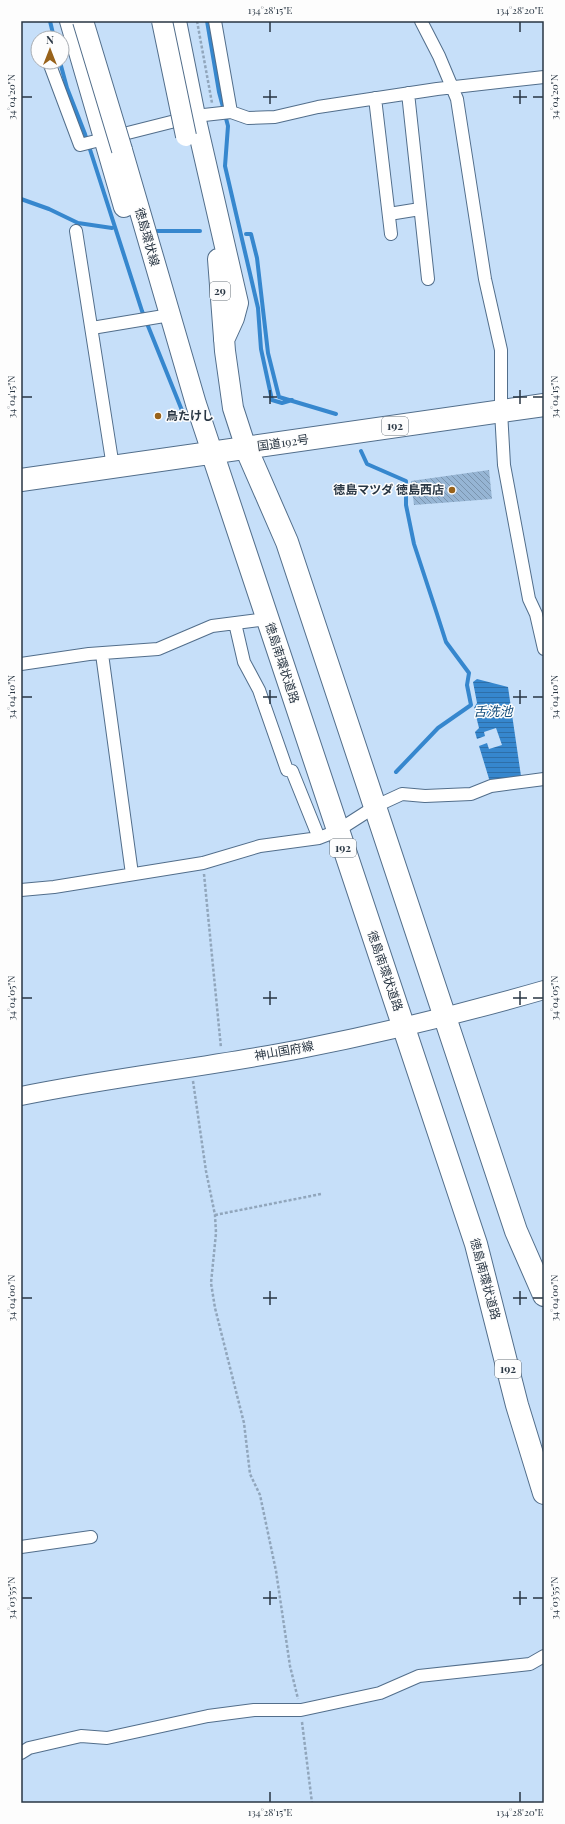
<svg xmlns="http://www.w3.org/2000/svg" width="565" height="1824" font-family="'Playfair Display','Noto Sans JP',serif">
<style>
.water{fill:url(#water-rules)}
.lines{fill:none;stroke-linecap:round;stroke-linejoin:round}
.stream{stroke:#3687ce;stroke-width:4}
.building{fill:url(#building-back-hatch)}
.street-casing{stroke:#526e8b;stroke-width:14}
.secondary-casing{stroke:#526e8b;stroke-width:20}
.primary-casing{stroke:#526e8b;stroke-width:22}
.highway-casing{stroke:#526e8b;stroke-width:24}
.path{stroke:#91a6bc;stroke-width:2.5;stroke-dasharray:3 2;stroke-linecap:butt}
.street{stroke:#fff;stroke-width:12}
.secondary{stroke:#fff;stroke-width:18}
.primary{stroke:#fff;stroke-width:20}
.highway{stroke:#fff;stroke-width:22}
.primary-bridge-casing{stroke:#526e8b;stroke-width:22;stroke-linecap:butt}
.primary-bridge{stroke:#fff;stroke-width:20}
.ticks{fill:none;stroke:#293643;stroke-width:1.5}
.poi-dot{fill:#98621a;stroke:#fdfdfd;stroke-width:1.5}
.labels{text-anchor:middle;stroke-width:3;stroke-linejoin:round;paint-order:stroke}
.shield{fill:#fdfdfd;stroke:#69727b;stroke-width:1}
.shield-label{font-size:11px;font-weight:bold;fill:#293643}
.street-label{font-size:12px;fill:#293643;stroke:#fdfdfd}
.poi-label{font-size:12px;font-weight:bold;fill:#293643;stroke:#fdfdfd;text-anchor:start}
.water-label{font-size:13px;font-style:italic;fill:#134c7b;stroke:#fdfdfd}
.neatline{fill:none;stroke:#293643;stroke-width:1.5}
.ticks-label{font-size:10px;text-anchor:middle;fill:#293643}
</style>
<defs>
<pattern id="water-rules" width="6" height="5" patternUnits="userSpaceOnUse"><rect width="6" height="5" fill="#3687ce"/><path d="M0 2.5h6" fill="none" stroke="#2e6fa9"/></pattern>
<pattern id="building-back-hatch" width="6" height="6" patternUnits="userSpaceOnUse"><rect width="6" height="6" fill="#96b5d4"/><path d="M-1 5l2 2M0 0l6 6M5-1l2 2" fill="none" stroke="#7a94ae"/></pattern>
</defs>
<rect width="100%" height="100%" fill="#c6dff9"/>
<path class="water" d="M477,679L508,687L521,776L490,782L479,746L487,743L489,749L502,745L496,728L484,732L485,736L477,739L475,732L479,728L474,708L477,703L473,682Z"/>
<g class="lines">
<path class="stream" d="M50,21L54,38
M207,21L219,92L228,126L225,166L258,308L261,349L272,400L282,403L292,400
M60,62L67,88L85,134L142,311L183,413
M21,199L49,209L78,223L112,228
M157,231H200
M246,234H251L257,258L268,353L279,397L336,414
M361,451L367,464L406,481V505L414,544L437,614L446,642L469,673L467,685L471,705L438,728L396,772"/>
</g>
<path class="building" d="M489,470L492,499L414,505L411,481Z"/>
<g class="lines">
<defs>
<path id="street" d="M215,21L231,112
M421,21L439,56L457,99L485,279L501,350V411L504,465L529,599L536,614L544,649
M50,65L80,145L195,116L231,112L248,118L275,117L318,107L437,89L544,77
M408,93L428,279
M375,98L391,234
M389,214L420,209
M76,231L113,467
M92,328L170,315
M235,623L244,662L259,690L287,770L292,771L319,838
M102,654L132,874
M21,664L89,654L158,649L212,626L267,619
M21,890L54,887L203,863L260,846L319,838L337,831L376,806L402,794L425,796L471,794L491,786L544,779
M21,1547L91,1537
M21,1753L29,1748L81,1736L107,1738L208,1716L254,1710H301L380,1693L419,1676L530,1664L544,1656"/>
<path id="secondary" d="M21,1096C114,1077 208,1067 301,1049C382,1033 464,1013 544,990"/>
<path id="primary" d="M70,21L124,207
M176,21L195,116L238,303L234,318L224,340
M122,150L196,404L212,452
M218,259L225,351L233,408L246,448"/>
<path id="highway" d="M246,448L287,542L516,1231L544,1295
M212,452L476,1244L517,1405L544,1493
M21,480L544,405"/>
</defs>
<use href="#street" class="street-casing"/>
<use href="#secondary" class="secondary-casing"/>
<use href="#primary" class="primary-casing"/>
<use href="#highway" class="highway-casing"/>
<path class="path" d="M197,21L212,103
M204,874L221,1048
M193,1081L206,1171L215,1215L216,1233L211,1283L215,1308L244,1423L250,1474L260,1495L276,1571L290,1666L298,1699
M215,1215L321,1194
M302,1722L312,1803"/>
<use href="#street" class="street"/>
<use href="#secondary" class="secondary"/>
<use href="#primary" class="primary"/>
<use href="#highway" class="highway"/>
<defs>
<path id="primary-bridge" d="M83,21L122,150
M162,21L186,136"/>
</defs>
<use href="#primary-bridge" class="primary-bridge-casing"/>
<use href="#primary-bridge" class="primary-bridge"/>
</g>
<path class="ticks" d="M270,22V32M520,22V32M270,90V104M520,90V104M22,97H32M263,97H277M513,97H527M533,97H543M270,390V404M520,390V404M22,397H32M263,397H277M513,397H527M533,397H543M270,690V704M520,690V704M22,697H32M263,697H277M513,697H527M533,697H543M270,991V1005M520,991V1005M22,998H32M263,998H277M513,998H527M533,998H543M270,1291V1305M520,1291V1305M22,1298H32M263,1298H277M513,1298H527M533,1298H543M270,1591V1605M520,1591V1605M22,1598H32M263,1598H277M513,1598H527M533,1598H543M270,1792V1802M520,1792V1802"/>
<g class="poi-dot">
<circle cx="158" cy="416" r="4"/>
<circle cx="452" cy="490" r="4"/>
</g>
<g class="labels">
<g class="shield">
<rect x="210" y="282" width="20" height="18" rx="3"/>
<rect x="382" y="417" width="26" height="18" rx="3"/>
<rect x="330" y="839" width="26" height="18" rx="3"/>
<rect x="495" y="1360" width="26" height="18" rx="3"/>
</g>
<g class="shield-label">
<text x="220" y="295">29</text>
<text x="395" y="430">192</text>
<text x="343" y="852">192</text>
<text x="508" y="1373">192</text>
</g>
<g class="street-label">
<text transform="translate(147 237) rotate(74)" y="4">徳島環状線</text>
<text transform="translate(283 443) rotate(-8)" y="4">国道192号</text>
<text transform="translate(282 663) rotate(72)" y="4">徳島南環状道路</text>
<text transform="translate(385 971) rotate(71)" y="4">徳島南環状道路</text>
<text transform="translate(284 1051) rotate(-10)" y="4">神山国府線</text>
<text transform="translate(485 1279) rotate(75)" y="4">徳島南環状道路</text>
</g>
<g class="poi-label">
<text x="166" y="420">鳥たけし</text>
<text x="444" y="494" text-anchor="end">徳島マツダ 徳島西店</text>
</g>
<g class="water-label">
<text x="493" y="716">舌洗池</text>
</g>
</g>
<rect width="565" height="1824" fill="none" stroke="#fdfdfd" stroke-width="44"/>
<g transform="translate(50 50)"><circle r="19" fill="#fdfdfd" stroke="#a8adb3"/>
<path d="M0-3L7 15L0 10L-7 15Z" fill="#98621a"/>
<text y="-6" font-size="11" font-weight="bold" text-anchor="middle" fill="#293643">N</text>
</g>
<rect x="22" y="22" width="521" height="1780" class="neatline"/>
<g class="ticks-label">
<text x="270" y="14">134°28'15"E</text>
<text x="520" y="14">134°28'20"E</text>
<text transform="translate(11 97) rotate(-90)" y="4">34°04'20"N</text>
<text transform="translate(554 97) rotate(-90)" y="4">34°04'20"N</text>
<text transform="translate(11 397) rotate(-90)" y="4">34°04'15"N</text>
<text transform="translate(554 397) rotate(-90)" y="4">34°04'15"N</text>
<text transform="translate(11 697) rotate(-90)" y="4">34°04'10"N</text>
<text transform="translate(554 697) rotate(-90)" y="4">34°04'10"N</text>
<text transform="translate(11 998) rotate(-90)" y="4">34°04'05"N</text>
<text transform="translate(554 998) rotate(-90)" y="4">34°04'05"N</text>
<text transform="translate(11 1298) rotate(-90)" y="4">34°04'00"N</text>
<text transform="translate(554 1298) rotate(-90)" y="4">34°04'00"N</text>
<text transform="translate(11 1598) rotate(-90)" y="4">34°03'55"N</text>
<text transform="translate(554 1598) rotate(-90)" y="4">34°03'55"N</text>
<text x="270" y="1816">134°28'15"E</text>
<text x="520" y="1816">134°28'20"E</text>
</g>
</svg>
